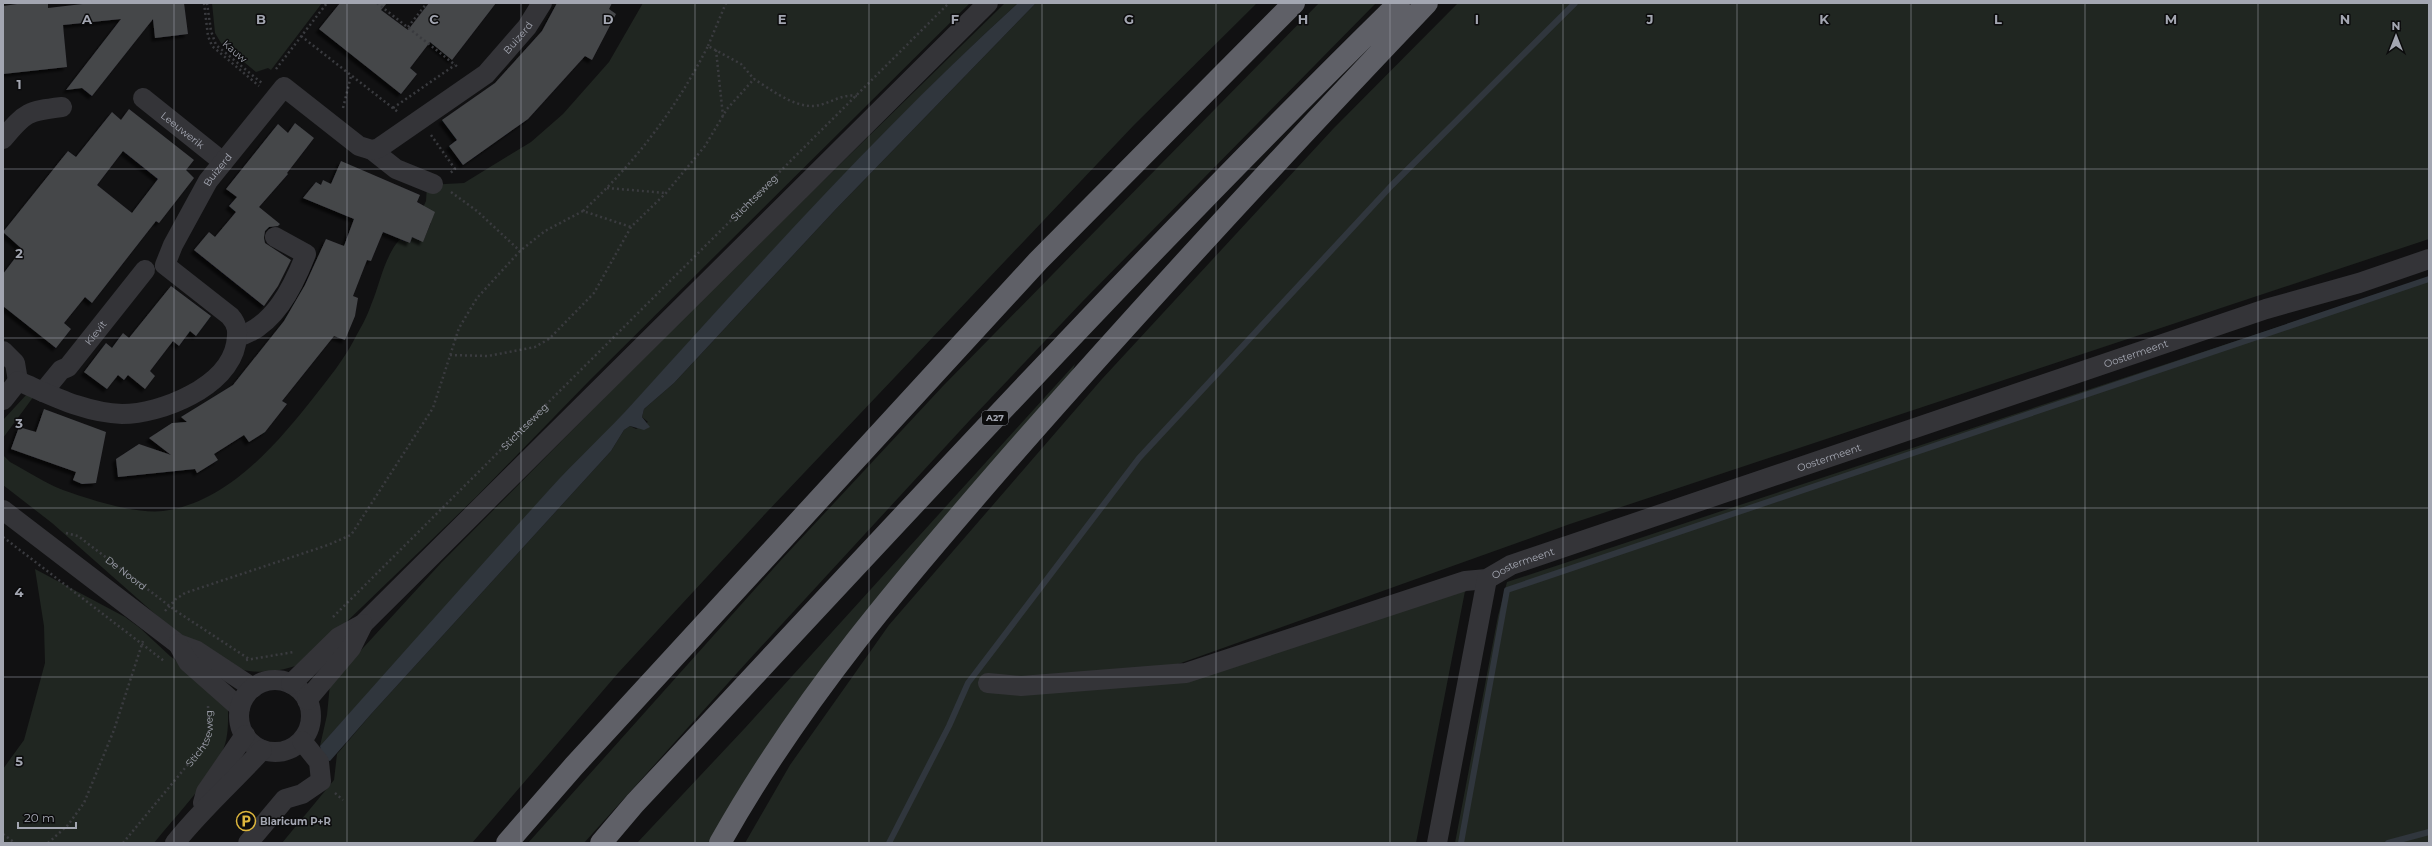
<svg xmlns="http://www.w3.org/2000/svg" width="2432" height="846" font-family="Montserrat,sans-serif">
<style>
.green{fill:#202621}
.water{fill:#30363d}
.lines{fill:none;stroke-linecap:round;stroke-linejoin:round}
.stream{stroke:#30363d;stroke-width:6}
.building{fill:#45464a;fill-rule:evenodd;filter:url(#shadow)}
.path{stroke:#3a3b3f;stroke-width:2.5;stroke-dasharray:2 3;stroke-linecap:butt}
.minor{stroke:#343438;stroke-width:20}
.highway{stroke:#5f6067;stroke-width:22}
.grid{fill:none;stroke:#a3a6b1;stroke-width:1;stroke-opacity:0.55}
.labels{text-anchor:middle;stroke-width:3;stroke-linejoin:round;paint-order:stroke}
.shield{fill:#0c0c0d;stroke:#767880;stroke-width:1}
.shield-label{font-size:9px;font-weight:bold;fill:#a3a6b1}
.street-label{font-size:10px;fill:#a3a6b1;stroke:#0c0c0d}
.poi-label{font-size:10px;font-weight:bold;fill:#a3a6b1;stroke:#0c0c0d;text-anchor:start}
.grid-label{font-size:13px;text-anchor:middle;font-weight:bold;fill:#a3a6b1;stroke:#0c0c0d;stroke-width:3;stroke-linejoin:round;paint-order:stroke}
</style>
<defs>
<filter id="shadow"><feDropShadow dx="-3.5" dy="3.5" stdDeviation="1" flood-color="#0009"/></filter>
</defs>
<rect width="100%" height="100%" fill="#111112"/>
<path class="green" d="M212,3H322L271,70L268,68L256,72L221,43L215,33Z
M643,3H970L590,380L476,497L305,662C283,672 259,675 236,668L172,629L52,523L3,485V455L10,462C27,471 45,483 63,490C91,500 135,514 163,511C227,503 277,444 314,397C328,379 343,361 354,340C360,329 367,317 371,305C380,284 384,257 400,239L410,243L412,237L423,241L431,223L419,216L426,201L427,185L464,183L531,142L563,114L609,62Z
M1005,3H1018C881,129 756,268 631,406C528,520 423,633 320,746L327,715L330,684L441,563L700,301Z
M1036,3H1257L1134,125L766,513L619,672L472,843H282L334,780L337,754L372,713L611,451L624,430L630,426L636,429L648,422L642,417L644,409L674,383L835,210Z
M1319,3H1376L1082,302L970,420L747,662L584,843H528L781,560L943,386Z
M1458,3H2429V239L1570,524L1167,668L1150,685L1466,586L1416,843H745L790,765L889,625L1102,379L1333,129Z
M2429,277V843H1455L1498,616L1507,582Z
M1075,364L1068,384L713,843H637L745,728Z
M27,394L34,396L3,438V420Z
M35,569L125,617L140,628L170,656L211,688L228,707C228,722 229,738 222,752C206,786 177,814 154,843H3V769L24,740L45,663L44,626Z"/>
<path class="water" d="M1018,3H1036L835,210L674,383L644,409L642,417L650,427L644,430L630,426L624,430L611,451L372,713L330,761L323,759L320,746C396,661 472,575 549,490C576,460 607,432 634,402C758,265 882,127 1018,3Z"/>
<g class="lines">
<path class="stream" d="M889,843L949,726L968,683L1139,458L1392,185L1575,3
M1461,843L1507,590L2429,279
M2388,843L2429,832"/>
</g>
<path class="building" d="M24,3H48V8L91,3H184L188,34L155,38L153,19L92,96L82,88L66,90L121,19L63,25L67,67L3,74V6Z
M340,3H387L381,10L408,30L429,3H496L452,60L430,42L410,68L417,74L401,94L319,29Z
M557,3H612L609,9L616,14L592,60L585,56L528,119L463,165L449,146L457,140L442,120L495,83L542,31Z
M129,109L194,160L186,170L194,178L159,223L156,221L92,303L85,297L64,323L71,329L56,348L3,306V274L22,249L3,232L68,151L76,157L112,112L121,120ZM123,151L158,179L132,213L97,185Z
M295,123L314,138L287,173L288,174L259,207L280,224L278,226L269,227L265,231L264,238L265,243L291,260L278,286L264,306L194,250L209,232L215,237L236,212L229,206L237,197L226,189L278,124L288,133Z
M341,161L420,195L417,202L435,212L423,242L412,237L410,243L383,232L371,261L367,260L353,296L358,298L355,316L345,340L334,336L282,401L287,404L265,432L249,442L244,435L214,454L218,460L197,473L195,469L118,477L116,459L139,444L171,455L149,438L172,423L187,422L181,417L233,385L284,321L305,285L326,239L344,246L354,219L303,198L316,182L321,185L323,180L331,184Z
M171,286L211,316L196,336L190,331L179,346L173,341L150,371L155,376L145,389L128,375L124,380L118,375L107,389L84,372L106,343L112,348L123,333L129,338Z
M44,409L106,432L96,483L82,484L73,480L76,472L11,449L19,427L36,432Z"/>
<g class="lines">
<g class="path">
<path d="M204,3L208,36L212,46L259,86"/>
<path d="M207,3L211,31L216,45L263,84"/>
<path d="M377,3L459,68"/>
<path d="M408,27L427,3"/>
<path d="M301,36L398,112"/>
<path d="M708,46L726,3"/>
<path d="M716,50L723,116"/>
<path d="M276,69L327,3"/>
<path d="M343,108L351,76"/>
<path d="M393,108L455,65"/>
<path d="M431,135L455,169L449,174"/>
<path d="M607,188L666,193"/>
<path d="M451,192L477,211L520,251"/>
<path d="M583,211C635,163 676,109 708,46L741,64L754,79"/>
<path d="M450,355L488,356L535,347L549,339L594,293L631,227L666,193L705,146L727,109L754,79C770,89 792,106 812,106C827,106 841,93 857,96"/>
<path id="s1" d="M66,533L78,536L176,611L249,659"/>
<path d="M3,537L164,661"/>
<path d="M165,611L176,599L185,593L328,545L351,535L433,408L459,328L477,298L520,251L545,231L583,211L631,227"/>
<path id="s2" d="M333,617L949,3"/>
<path d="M246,660L294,652"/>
<path d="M335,793L343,800"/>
<path d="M3,834L15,843"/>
<path d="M48,843L68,825L84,803L114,730L143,641"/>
<path id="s3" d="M123,843L204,745L209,731L208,706"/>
</g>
<g class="minor">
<path id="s4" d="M143,98L223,162"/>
<path d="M3,139C25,112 28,111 62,107"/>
<path d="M372,150L396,169L433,184"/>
<path d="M237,337C274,327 293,287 306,254L275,237"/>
<path d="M3,351L15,363L18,381"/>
<path id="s5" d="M43,392L61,370L68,367L145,270"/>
<path id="s6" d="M3,400L18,381C51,395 85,413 122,414C161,414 228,387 236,344C238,332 238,325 230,316L165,265L173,245L208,181L284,87L359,146L372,150L379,148L486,74L527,27L542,3"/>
<path d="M3,510L178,644L197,651L253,688"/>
<path d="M178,644L188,662L240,708"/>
<circle cx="275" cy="716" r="36"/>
<path id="s7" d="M988,683L1021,686L1186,673L1465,581L1487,579L1511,565L2266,309L2359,283L2429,259"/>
<path d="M291,684L339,637L363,624L988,3"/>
<path d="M307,700L351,648L363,624"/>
<path d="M203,803L206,792L245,735"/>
<path d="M175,843C201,810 233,782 262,750"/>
<path d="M248,843L285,799L302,794L321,781L319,762L302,741"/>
<path d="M1437,843L1487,579"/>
</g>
<path class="highway" d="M507,843L574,766L1038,261L1294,3
M601,843L635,803C887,534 1136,261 1399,3
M720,843C802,697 903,580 1012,455C1147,301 1286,151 1427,3"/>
</g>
<path class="grid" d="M174,3V843M347,3V843M521,3V843M695,3V843M869,3V843M1042,3V843M1216,3V843M1390,3V843M1563,3V843M1737,3V843M1911,3V843M2085,3V843M2258,3V843M3,169H2429M3,338H2429M3,508H2429M3,677H2429"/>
<defs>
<symbol id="parking-ring" viewBox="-11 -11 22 22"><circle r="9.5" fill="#0c0c0d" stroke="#ddb63d" stroke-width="1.5"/><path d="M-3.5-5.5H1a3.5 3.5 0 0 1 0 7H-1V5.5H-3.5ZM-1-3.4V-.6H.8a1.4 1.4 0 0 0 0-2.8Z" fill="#ddb63d"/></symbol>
</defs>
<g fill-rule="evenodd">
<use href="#parking-ring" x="235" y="810" width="22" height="22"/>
</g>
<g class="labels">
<rect class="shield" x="982" y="411" width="26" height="14" rx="3"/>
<g class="shield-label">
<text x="995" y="421">A27</text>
</g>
<g class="street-label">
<text dy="4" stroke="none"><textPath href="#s6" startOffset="899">Buizerd</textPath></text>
<text transform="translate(235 51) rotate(41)" y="4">Kauw</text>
<text dy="4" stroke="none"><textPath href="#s4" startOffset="51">Leeuwerik</textPath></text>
<text dy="4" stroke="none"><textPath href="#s6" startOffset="498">Buizerd</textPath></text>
<text dy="4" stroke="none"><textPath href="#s2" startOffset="594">Stichtseweg</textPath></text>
<text dy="4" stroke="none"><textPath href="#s5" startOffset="80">Kievit</textPath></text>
<text dy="4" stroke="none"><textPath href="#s7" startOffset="1202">Oostermeent</textPath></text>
<text dy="4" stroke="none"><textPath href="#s2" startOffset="270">Stichtseweg</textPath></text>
<text dy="4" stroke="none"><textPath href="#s7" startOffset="878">Oostermeent</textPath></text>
<text dy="4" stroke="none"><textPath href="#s7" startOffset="554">Oostermeent</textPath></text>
<text dy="4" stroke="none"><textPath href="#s1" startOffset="73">De Noord</textPath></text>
<text dy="4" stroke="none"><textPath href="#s3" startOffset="132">Stichtseweg</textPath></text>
</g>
<g class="poi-label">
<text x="260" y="825">Blaricum P+R</text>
</g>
</g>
<g class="grid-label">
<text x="87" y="24">A</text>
<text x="261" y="24">B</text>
<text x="434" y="24">C</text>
<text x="608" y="24">D</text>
<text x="782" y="24">E</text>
<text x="955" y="24">F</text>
<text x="1129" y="24">G</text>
<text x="1303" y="24">H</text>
<text x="1477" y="24">I</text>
<text x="1650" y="24">J</text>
<text x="1824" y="24">K</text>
<text x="1998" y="24">L</text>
<text x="2171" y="24">M</text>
<text x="2345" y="24">N</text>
<text x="19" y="89">1</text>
<text x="19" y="258">2</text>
<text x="19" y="428">3</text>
<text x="19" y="597">4</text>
<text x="19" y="766">5</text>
</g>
<rect width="2432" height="846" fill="none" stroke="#a3a6b1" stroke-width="8"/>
<g transform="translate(2396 36)" stroke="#0c0c0d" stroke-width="3" paint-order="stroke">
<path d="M0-3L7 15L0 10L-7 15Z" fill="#a3a6b1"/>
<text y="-6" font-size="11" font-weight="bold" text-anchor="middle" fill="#a3a6b1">N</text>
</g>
<path d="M18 822v6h58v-6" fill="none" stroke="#a3a6b1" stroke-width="2"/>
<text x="24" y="822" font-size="12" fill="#a3a6b1" stroke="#0c0c0d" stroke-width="3" paint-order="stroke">20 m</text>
</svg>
